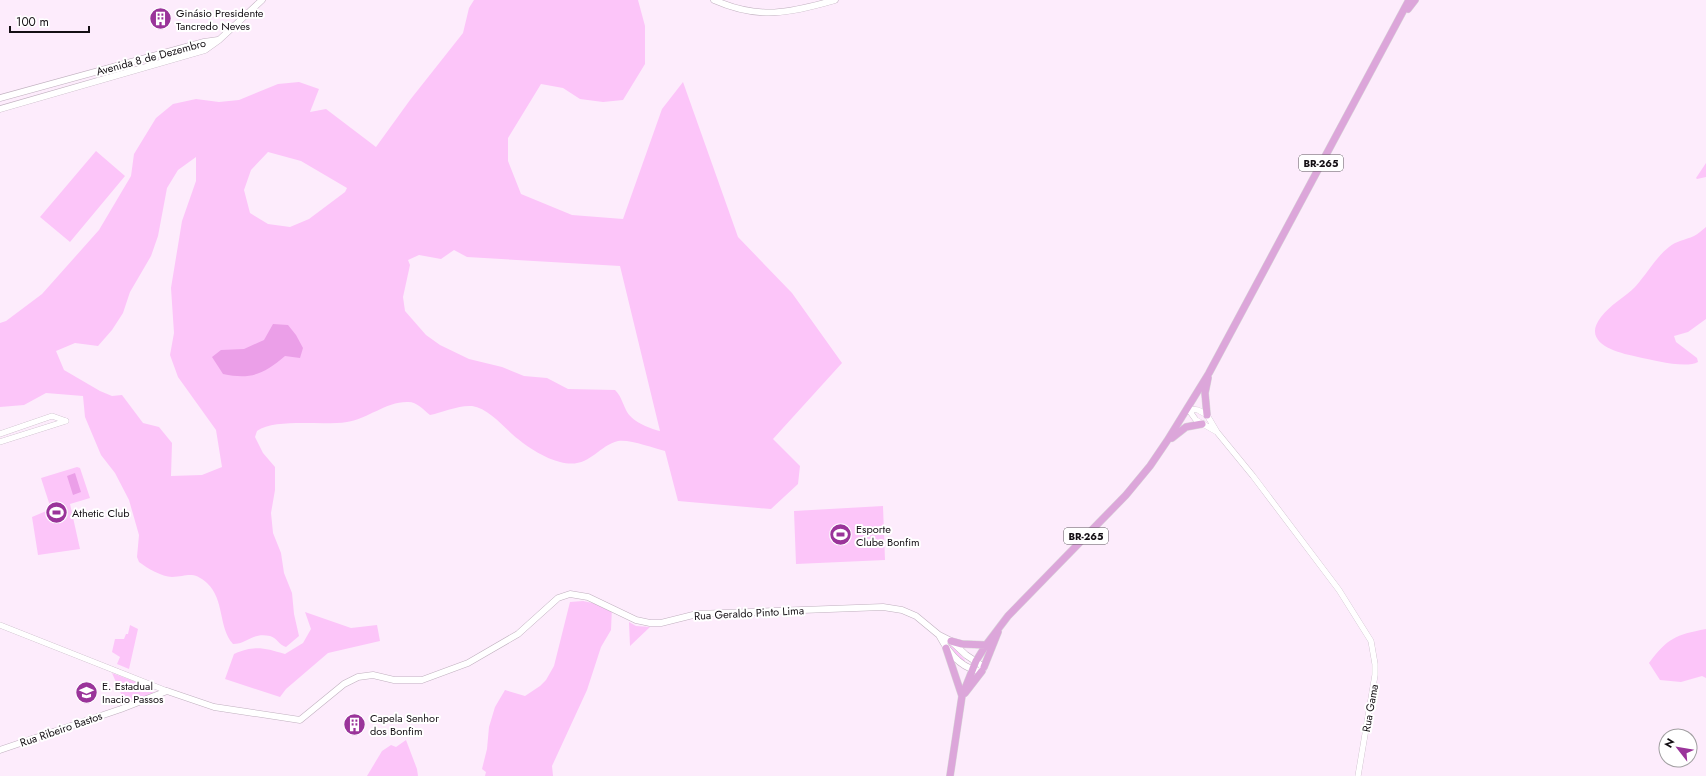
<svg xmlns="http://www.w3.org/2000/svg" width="1706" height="776" font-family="Jost,sans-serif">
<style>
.green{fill:#fcc5f9;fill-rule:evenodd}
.water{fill:#eb9fe8}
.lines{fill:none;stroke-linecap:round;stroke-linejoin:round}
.tertiary-casing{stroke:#c0b0bf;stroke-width:6}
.secondary-casing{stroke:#c0b0bf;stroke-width:7}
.trunk-casing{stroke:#d9d9d9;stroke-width:8}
.tertiary{stroke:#fff;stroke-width:5.5}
.secondary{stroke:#fff;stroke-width:6}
.trunk{stroke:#dca6da;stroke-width:7}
.labels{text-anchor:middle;stroke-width:4;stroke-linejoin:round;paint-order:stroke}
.shield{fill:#fff;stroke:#5a575a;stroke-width:1}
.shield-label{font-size:10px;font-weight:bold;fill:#140f14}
.poi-label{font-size:11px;fill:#140f14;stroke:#fff;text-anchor:start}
.street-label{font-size:11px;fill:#140f14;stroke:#fff}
</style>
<rect width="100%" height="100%" fill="#fdecfc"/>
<path class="green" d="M474,0H638L645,26V64L623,100L603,102L580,99L563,88L541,84L508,138V161L521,194L572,215L623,219L662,109L683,82L738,237L792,293L842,363L773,439L800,466L798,484L771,509L678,501L665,451C653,448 630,439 618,441C597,446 589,470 560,462C545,458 530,449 518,439C505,429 489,408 472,406C459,405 443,412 430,415C423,409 416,401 407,402C385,402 368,419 347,422C322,426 276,418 257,431L255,437L263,453L275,467V490L271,513L273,533L281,553L284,573L292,593L294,614L299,636L286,647C279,645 277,638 270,636C252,632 247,644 233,644C218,627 225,600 207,583C192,570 187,577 172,577C162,577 147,568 139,562L137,557L139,535L129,500L115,473L101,455L85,417L83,396L46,393L24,405L0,407V323L6,321L42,294L99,230L131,176L134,154L156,118L173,104L196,99L219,102L239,100L278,84L299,82L319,89L310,112L326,109L376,147L410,100L463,33L469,8ZM268,152L301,161L347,188L345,192L309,219L290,227L268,224L250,213L244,190L251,170ZM196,157V181L182,221L171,288L174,333L170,355L178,377L216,430L222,467L202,475L171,476L172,443L159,427L143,423L122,395L112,396L100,391L64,370L56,351L75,343L98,346L112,330L123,313L130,292L151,256L158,236L167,188L178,170ZM454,250L467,257L620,266L660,431C648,428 631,421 626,410C622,402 621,396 615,390L568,389L547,378L524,376L502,367L469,359L440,345L426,335L405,311L403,297L410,265L408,260L419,255L441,259Z
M96,151L125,176L70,242L40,217Z
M1706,163V177L1697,179L1696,178Z
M1706,227V319L1688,332L1674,336L1676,342L1697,358L1698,362C1686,369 1652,360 1638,357C1619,353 1580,344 1601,317C1610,305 1625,297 1635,287C1647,274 1655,258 1669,247C1676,241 1685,240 1694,236C1698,234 1702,230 1706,227Z
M77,467L80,468L90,498L70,504L80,549L38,555L32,517L51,509L41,478Z
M883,506L885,560L796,564L794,511Z
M583,601L612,607L611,630L601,647L587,690L552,766L553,776H485L486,772L482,769L487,749L489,727L495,707L505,690L525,696L540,686L546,680L554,666L570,602Z
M305,612L351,628L377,625L380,641L328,653L286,689L280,697L225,679L234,654C255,645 264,648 285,654L303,643L311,629Z
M629,622L636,626L650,627L630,646Z
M130,625L138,629L129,669L117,664L120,657L112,652L115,639H124L126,634H128Z
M1706,629V678L1702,676L1681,682L1660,680L1649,663C1668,638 1675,635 1706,629Z
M950,644L965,660L964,662L961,661L949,645Z
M112,673L153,688L154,690L152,695L125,703Z
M406,740L417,769L418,776H367L382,751L391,745L396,747Z"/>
<path class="water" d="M273,324L288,325L296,335L303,348L300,358L285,356C264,374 251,380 223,374L212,357L221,350L244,349L264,340Z
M75,473L81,492L73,495L67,476Z"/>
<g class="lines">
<defs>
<path id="tertiary" d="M1188,409L1198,410L1207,415L1217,432L1253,476L1339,590L1371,641L1375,664V675L1358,776
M1188,409L1196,420L1217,432
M0,434L52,416L66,421
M0,442L66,421
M0,625L167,691"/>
<path id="secondary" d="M714,0C759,20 790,13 835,0
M0,98L204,42L218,40
M0,109L205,50L219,40L262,0
M0,750L121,709L167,691L214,707L300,720L344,684L358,677L373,675L394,680H422L468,663L518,634L558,598L570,594L588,597L636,620L650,623H661L697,614L883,607L902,610L916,616L939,635L951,641L966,655L984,667L982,671C961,670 948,652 939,635"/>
<path id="trunk" d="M1408,9L1415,0
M1207,415L1205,393L1208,378
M1172,438L1186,427L1202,424
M951,641L962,644L986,645
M946,648L962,696
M984,667L998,632
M965,693L982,671
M950,776L962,696L976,661L986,645L1008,616L1126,495L1150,466L1167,441L1209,373L1409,0"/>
</defs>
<use href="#tertiary" class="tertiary-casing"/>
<use href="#secondary" class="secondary-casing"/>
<use href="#trunk" class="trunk-casing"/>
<use href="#tertiary" class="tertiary"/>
<use href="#secondary" class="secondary"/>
<use href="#trunk" class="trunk"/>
</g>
<defs>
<symbol id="building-disc" viewBox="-11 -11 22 22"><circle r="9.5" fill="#9a349a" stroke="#fff"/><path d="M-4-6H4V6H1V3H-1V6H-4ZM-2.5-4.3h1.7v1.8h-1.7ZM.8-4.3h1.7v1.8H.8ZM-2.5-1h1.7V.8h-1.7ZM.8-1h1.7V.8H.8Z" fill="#fff"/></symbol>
<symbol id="stadium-disc" viewBox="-11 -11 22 22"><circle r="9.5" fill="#9a349a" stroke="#fff"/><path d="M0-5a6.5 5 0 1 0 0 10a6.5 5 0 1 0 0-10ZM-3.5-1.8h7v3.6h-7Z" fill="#fff"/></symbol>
<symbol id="school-disc" viewBox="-11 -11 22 22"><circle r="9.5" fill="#9a349a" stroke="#fff"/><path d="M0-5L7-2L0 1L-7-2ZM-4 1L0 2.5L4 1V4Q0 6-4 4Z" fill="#fff"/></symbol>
</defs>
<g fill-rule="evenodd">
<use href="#building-disc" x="148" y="6" width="25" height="25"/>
<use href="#stadium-disc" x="44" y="500" width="25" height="25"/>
<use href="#stadium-disc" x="828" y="522" width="25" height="25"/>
<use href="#school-disc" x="74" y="680" width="25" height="25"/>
<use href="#building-disc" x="342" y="712" width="25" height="25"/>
</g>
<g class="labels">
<g class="shield">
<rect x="1299" y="155" width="44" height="16" rx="3"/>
<rect x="1064" y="528" width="44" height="16" rx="3"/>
</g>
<g class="shield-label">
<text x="1321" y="167">BR-265</text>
<text x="1086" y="540">BR-265</text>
</g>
<g class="poi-label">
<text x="176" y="17">Ginásio Presidente<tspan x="176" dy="13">Tancredo Neves</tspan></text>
<text x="72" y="517">Athetic Club</text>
<text x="856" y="533">Esporte<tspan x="856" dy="13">Clube Bonfim</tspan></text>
<text x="102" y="690">E. Estadual<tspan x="102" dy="13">Inacio Passos</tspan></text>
<text x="370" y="722">Capela Senhor<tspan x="370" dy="13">dos Bonfim</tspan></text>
</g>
<g class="street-label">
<text transform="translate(151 57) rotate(-15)" y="4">Avenida 8 de Dezembro</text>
<text transform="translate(749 613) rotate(-3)" y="4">Rua Geraldo Pinto Lima</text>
<text transform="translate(1370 708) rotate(-80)" y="4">Rua Gama</text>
<text transform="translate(61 729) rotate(-19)" y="4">Rua Ribeiro Bastos</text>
</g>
</g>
<g transform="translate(1678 748) rotate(301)"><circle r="19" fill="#ffffff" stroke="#a19fa1"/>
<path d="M0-3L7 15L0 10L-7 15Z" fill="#9a349a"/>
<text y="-6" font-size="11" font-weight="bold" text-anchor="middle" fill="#140f14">N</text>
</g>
<path d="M10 26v6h79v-6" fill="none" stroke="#140f14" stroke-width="2"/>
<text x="16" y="26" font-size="12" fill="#140f14" stroke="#ffffff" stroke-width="3" paint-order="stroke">100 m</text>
</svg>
